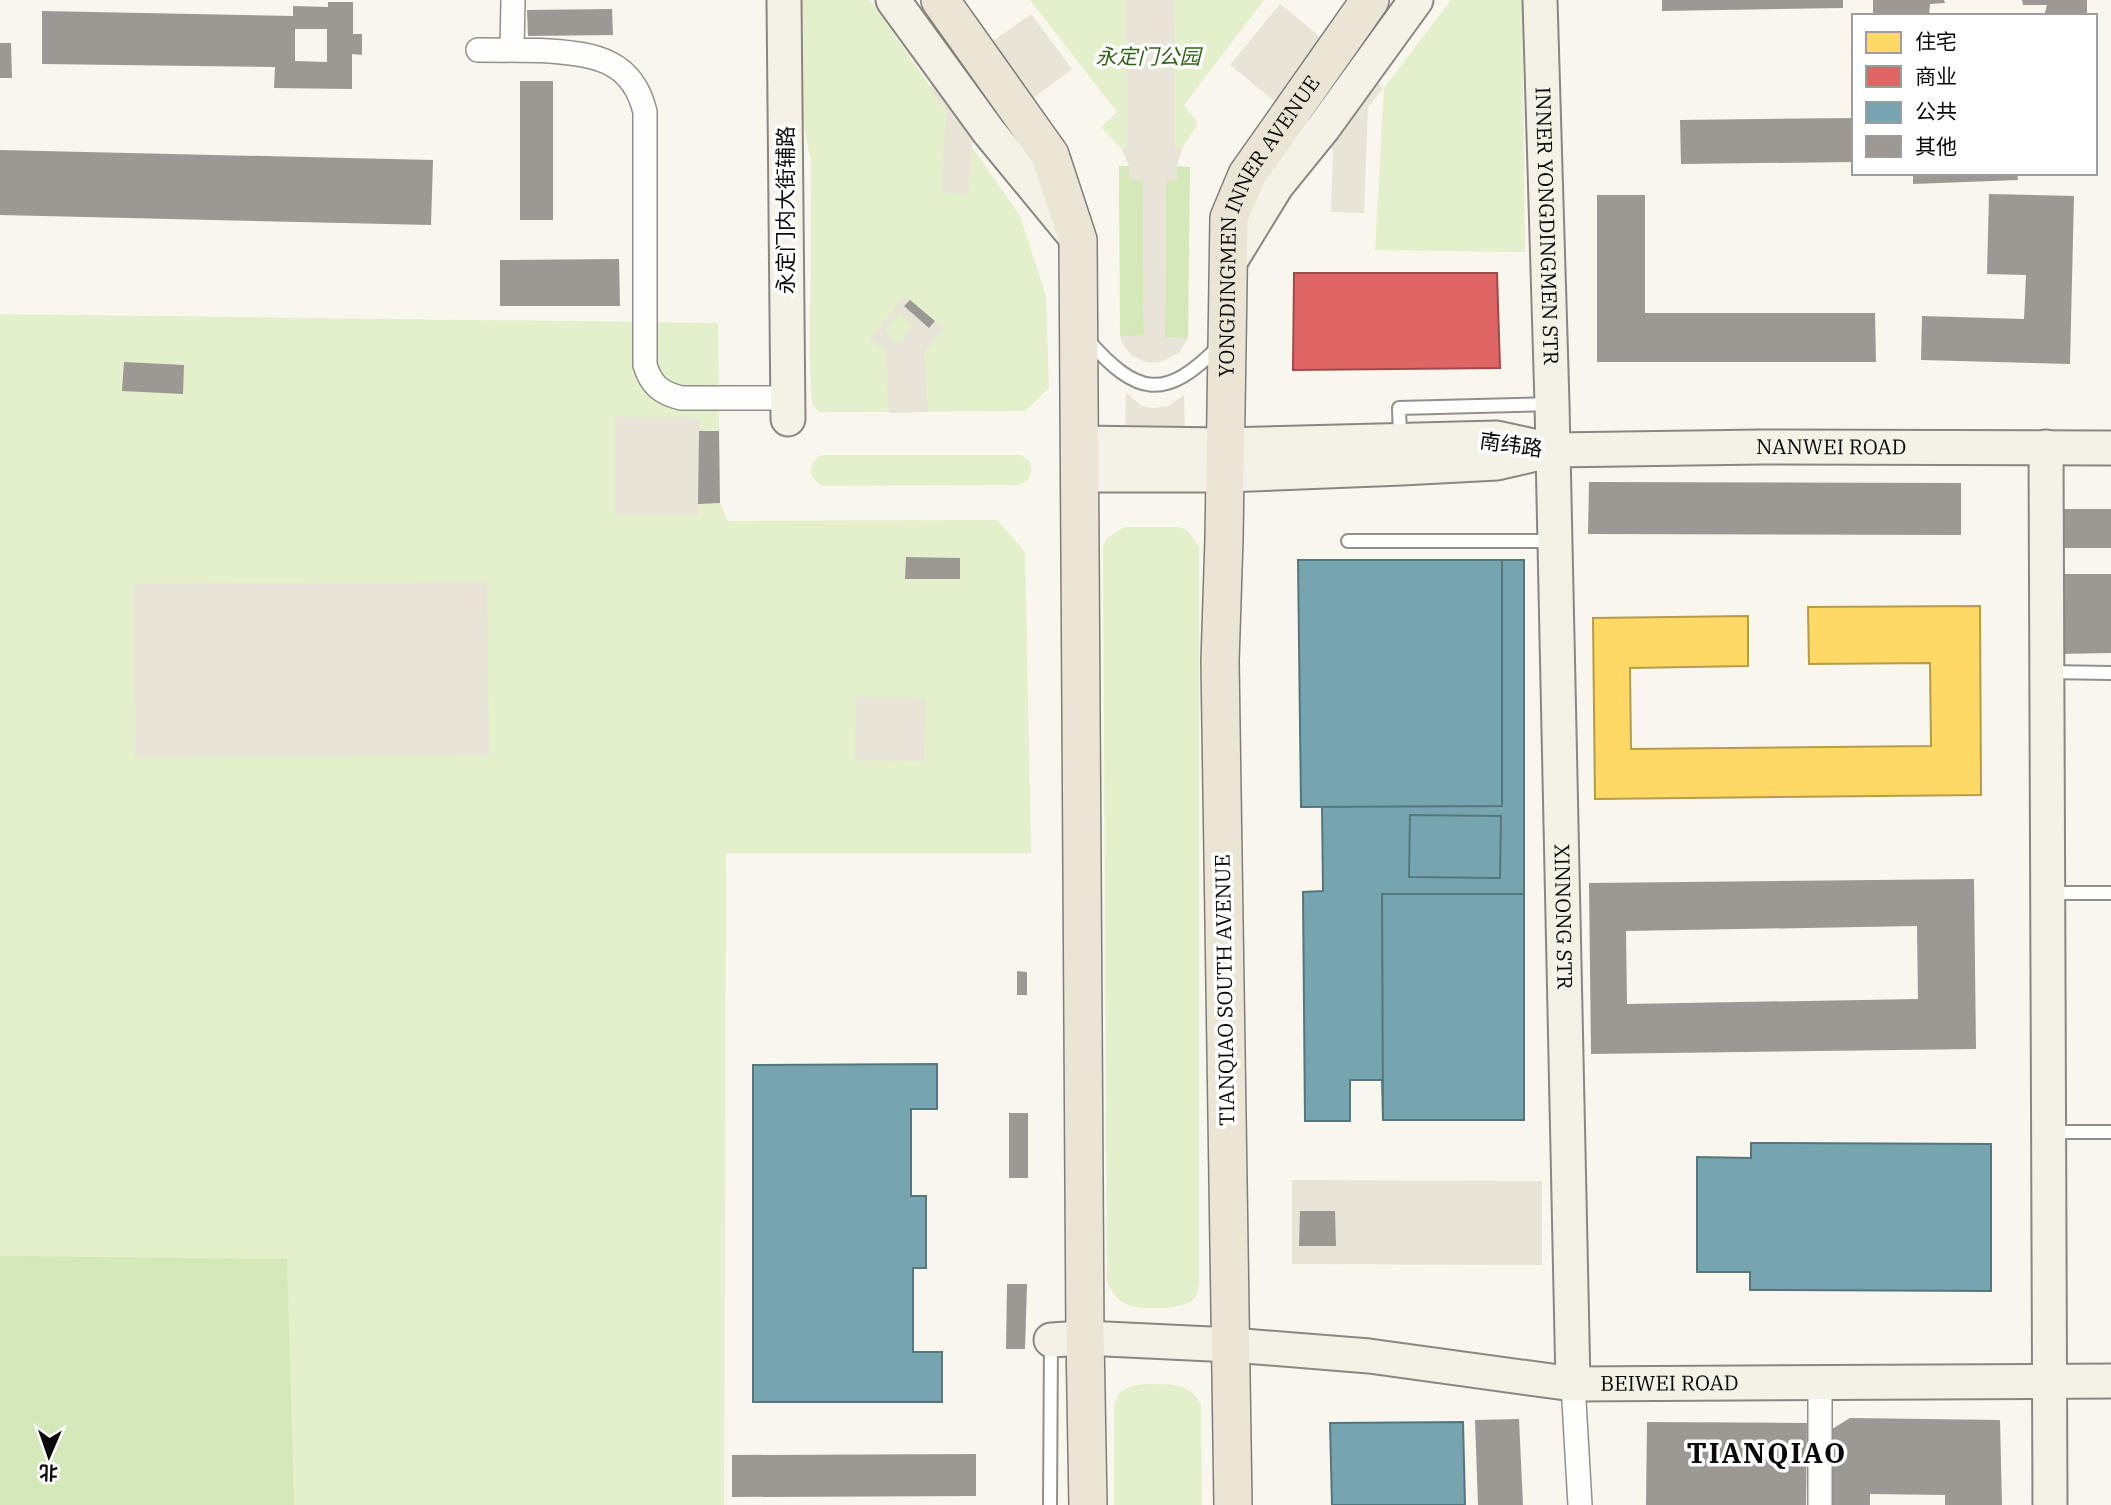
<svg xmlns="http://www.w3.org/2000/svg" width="2111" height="1505" font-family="'IBM Plex Serif','Noto Sans SC',serif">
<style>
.green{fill:#e4efcb}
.forest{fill:#d5e8b9}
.plaza{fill:#e9e4d8;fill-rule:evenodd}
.homes{fill:#ffd966;stroke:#b69b4a;stroke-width:2}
.shops{fill:#e06666;stroke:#a04a4a;stroke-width:2}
.public{fill:#76a5af;stroke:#56767e;stroke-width:2}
.building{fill:#9c9893;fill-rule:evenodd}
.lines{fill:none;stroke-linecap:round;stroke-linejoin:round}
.lane-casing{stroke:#92908c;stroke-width:16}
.street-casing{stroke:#92908c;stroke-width:26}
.secondary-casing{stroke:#888783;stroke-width:37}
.primary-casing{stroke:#7f7e7a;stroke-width:40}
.lane{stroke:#fefefc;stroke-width:12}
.street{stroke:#fefefc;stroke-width:23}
.secondary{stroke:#f4f2e7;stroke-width:33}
.primary{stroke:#ebe5d6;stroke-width:37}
.labels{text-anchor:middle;stroke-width:7;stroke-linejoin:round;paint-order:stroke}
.park-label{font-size:21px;font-style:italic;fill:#2e6318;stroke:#fff}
.street-label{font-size:21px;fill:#0a0a0a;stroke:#fff}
.district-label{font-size:28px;font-weight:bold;letter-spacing:2px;fill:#0a0a0a;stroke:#fff}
</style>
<rect width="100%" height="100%" fill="#f9f6ed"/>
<path class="green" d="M802,0H870L1020,216L1046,296L1049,388L1025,411L819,412L812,404L810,373L811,160L800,109Z
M1030,0H1264L1184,105L1198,123L1182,149H1122L1101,127L1117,112Z
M1451,0H1522L1525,252L1375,250L1384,88Z
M0,314L718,323L720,503L728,521L997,520L1025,552L1031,853H726L724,1505H0Z
M821,455H1021L1029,461L1032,470L1028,480L1019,485L823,486C808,478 807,465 821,455Z
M1124,527H1180L1188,531L1199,547V1283C1198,1289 1198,1294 1194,1299C1183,1310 1137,1311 1124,1303C1115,1298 1111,1290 1107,1281L1103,547L1106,539Z
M1145,1384C1168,1385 1190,1381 1201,1405L1202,1505H1114V1407C1118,1389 1128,1386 1145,1384Z"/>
<path class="forest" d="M1119,166H1129L1143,180L1144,336H1120Z
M1177,166L1190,167L1188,338H1165L1166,181L1177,180Z
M0,1256L287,1259L294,1505H0Z"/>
<path class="plaza" d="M1126,0H1174L1175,149H1182L1177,166V181H1166L1165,337L1188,338L1179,353L1158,363L1145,362L1131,355L1122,343L1120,336L1144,335L1143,180H1129V166L1122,149L1127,148Z
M1280,4L1383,88L1368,107L1364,213L1331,212L1333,149L1230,65Z
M1031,14L1072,69L972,144L968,195L941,193L946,110L929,87Z
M905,296L944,329L924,352L928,412L889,413L885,351L870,339ZM899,313L914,326L899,344L884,331Z
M1126,393L1142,406L1153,408L1168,406L1184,395L1185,433L1125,431Z
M615,417L699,418L698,515L615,514Z
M487,582L489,755L135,757L133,584Z
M856,697L925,698L924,761L855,760Z
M1292,1180L1542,1181V1265L1292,1264Z"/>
<path class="homes" d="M1980,606L1981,795L1595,799L1593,618L1748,616V666L1630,668L1631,749L1931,746L1930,663L1809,664L1808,607Z"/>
<path class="shops" d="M1294,273H1497L1500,368L1293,370Z"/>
<path class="public" d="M1298,560H1524V1120H1383L1382,1080H1350V1121H1305L1303,892L1323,891L1322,807H1301Z
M1298,560H1502V806L1301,807Z
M1410,815L1501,816L1500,878L1409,877Z
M1382,894H1524V1120H1383Z
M937,1064V1109H911V1196H926V1268H913V1352H942V1402H753V1065Z
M1751,1143L1991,1144V1291L1750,1290V1272H1697V1157L1751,1158Z
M1463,1422L1465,1505H1332L1330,1423Z"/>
<path class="building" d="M1662,0H1843V8L1662,11Z
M1873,0H1944L1945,3L1930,4L1929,16H1873Z
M2022,0H2087V16H2044L2047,5H2023Z
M328,2H353V34H362V55L352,54V89L274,88L275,67L42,64V11L293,16V6L328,7ZM295,29H327V62L295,61Z
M612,9L613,35L528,36L527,10Z
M0,43H11L12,78H0Z
M520,81H553V220H520Z
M1854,118V162L1681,164L1680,120Z
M0,150L433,160L431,225L0,215Z
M1913,173H2017L2018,180L1913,184Z
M1989,194L2074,196L2070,364L1921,360L1922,316L2024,319L2026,275L1987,274Z
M1597,195H1645V313H1875L1876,362H1597Z
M619,259L620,306H500V260Z
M910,300L935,321L929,328L904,306Z
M124,362L184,365L183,394L122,391Z
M699,431H719L720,503L698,504Z
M1589,482L1961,483V535L1588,534Z
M2057,509H2111V548H2058Z
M906,557L960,558V579H905Z
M2063,574H2111V653L2057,654Z
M1974,879L1976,1049L1591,1054L1589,883ZM1917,926L1918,999L1627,1004L1626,931Z
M1017,971L1027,972V995H1017Z
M1009,1113H1028V1178H1009Z
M1300,1211H1335L1336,1246H1299Z
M1007,1284H1027L1025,1349H1006Z
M1850,1418L2000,1420L2002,1505H1945V1495L1870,1494V1505H1824V1434Z
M1519,1419L1523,1505H1478L1475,1420Z
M1647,1422L1807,1423L1806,1505H1646Z
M976,1454V1496L732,1497V1455Z"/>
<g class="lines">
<defs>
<path id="lane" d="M1087,339C1137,396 1165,402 1220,345
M1400,439L1399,408L1552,404
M1348,541H1554
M2047,672L2111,673
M2048,893H2111
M2048,1132H2111
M1050,1505L1051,1340"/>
<path id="street" d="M512,49L513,0
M478,50C502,50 525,50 549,51C596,54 633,61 645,112V365C651,385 661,393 681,398H788
M1573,1384L1580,1505
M1820,1505V1383"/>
<g id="secondary">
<path d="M784,0L788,419"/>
<path d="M893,0L989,132L1077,239"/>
<path id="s1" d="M1540,0L1552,404L1573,1384"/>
<path d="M1228,265L1277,185L1324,127L1416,0"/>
<path d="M1080,443L1224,445L1497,438L1542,448"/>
<path d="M2046,447L2050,1505"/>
<path id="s2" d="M1079,475H1224L1402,468L1497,463L1553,450L1761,447L2111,448"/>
<path id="s3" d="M1051,1340L1085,1338L1232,1345L1369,1356L1573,1384L2111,1381"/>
</g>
<g id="primary">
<path d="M940,0L1050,155L1078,240L1085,1338L1088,1505"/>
<path id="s4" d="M1233,1505L1220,661L1224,539L1229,218L1247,175L1370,0"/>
</g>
</defs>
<use href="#lane" class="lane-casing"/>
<use href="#street" class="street-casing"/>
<use href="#secondary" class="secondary-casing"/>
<use href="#primary" class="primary-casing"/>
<use href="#lane" class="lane"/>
<use href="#street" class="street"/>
<use href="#secondary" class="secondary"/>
<use href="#primary" class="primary"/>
</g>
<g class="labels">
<g class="park-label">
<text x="1148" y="64">永定门公园</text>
</g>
<g class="street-label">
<text transform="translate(786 210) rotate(-90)" y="7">永定门内大街辅路</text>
<text dy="7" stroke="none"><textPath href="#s1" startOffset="226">INNER YONGDINGMEN STR</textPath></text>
<text dy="7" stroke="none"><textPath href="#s4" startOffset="1290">YONGDINGMEN INNER AVENUE</textPath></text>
<text transform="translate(1511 445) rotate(8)" y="7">南纬路</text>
<text dy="7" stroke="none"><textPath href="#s2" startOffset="754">NANWEI ROAD</textPath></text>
<text dy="7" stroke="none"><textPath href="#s1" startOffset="917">XINNONG STR</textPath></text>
<text transform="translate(1225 990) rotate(-91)" y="7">TIANQIAO SOUTH AVENUE</text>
<text dy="7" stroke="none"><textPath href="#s3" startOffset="621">BEIWEI ROAD</textPath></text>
</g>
<g class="district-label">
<text x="1767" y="1463">TIANQIAO</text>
</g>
</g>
<rect x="1852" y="14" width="245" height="161" fill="#ffffff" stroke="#9d9d9d" stroke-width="2"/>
<rect x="1866" y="32" width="35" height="21" fill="#ffd966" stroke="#9d9d9d" stroke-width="2"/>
<text x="1915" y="49" font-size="21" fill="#0a0a0a">住宅</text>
<rect x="1866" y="66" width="35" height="21" fill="#e06666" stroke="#9d9d9d" stroke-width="2"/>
<text x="1915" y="84" font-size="21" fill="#0a0a0a">商业</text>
<rect x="1866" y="102" width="35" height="21" fill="#76a5af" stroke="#9d9d9d" stroke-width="2"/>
<text x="1915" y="119" font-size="21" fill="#0a0a0a">公共</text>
<rect x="1866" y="136" width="35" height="21" fill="#9c9893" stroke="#9d9d9d" stroke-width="2"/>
<text x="1915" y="154" font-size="21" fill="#0a0a0a">其他</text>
<g transform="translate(49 1456) rotate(182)" stroke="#ffffff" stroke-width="5" paint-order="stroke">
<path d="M0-5L12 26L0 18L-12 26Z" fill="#0a0a0a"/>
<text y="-10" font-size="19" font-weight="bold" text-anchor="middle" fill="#0a0a0a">北</text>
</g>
</svg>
